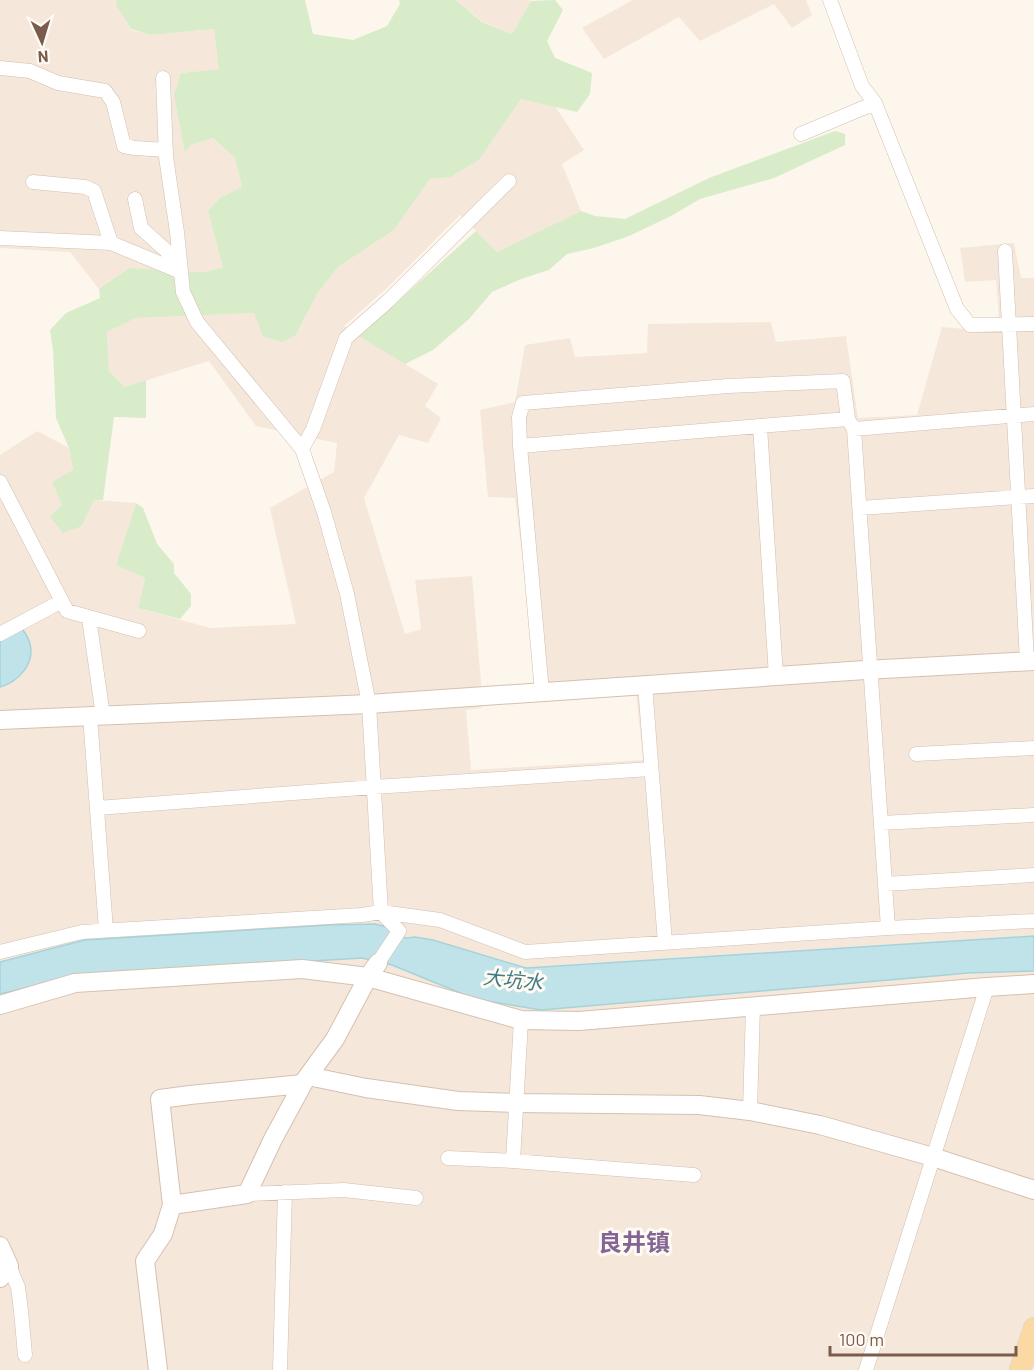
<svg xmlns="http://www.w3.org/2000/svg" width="1034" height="1370" font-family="Barlow,'Noto Sans SC',sans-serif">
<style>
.residential{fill:#f5e8da}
.green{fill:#d8ecc9}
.water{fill:#bfe3e8;stroke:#a5d3da;stroke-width:1.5}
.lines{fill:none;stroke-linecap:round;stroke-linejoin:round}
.street-casing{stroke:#d1beb0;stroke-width:15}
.secondary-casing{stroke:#d6c0b0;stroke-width:20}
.primary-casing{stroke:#dad1cd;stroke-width:22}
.street{stroke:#fff;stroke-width:14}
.secondary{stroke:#fff;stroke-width:18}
.primary{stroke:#fbd9a5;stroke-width:21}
.labels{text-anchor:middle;stroke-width:6;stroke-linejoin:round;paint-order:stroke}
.water-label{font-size:20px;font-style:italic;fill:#437c86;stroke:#fffaf3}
.district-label{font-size:24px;font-weight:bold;fill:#846695;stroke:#fffaf3}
</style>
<rect width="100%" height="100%" fill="#fdf6ec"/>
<path class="residential" d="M0,0H117V5L131,30L153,35L214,29L220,69L181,73L185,153L191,145L213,138L235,158L242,187L221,197L208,211L223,268L204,272L129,268L99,289L70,252L0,248Z
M456,0H529L531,1L512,34L483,22Z
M633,0H806L812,15L792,28L774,4L700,41L679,17L604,59L582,28Z
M521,99L555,106L584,150L562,164L581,211L497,252L460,215L387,288L344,326L438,384L425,406L441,418L428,443L399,435L364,498L405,634L421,629L415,580L472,576L481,682V708L466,710L471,770L643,760L636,694L540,701L515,498L488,497L480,410L515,402L525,345L570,338L575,357L647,353L648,324L771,322L776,342L846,336L858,418L917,415L942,327L1000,332L996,280L965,282L960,248L1014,243L1021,278H1034V936L526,968L433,940L416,937L406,939L391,933L85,940L0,962V455L37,431L69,448L73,470L62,504L50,517L82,526L94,500L136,503L116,565L145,578L138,608L210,628L296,624L270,508L334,472L337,443L256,426L209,361L125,387L109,371L107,332L136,318L254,313L282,341L296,335L317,294L338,267L394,230L430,179L451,177L479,160Z
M362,958L392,965L475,999L1034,971V1370H0V994L80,975Z"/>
<path class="green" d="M117,0H305L313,34L353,40L387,26L400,4L399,0H456L482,22L512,34L531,1L555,0L563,10L547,41L555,58L592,73L590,94L577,112L521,99L479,160L451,177L430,179L394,230L338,267L317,294L296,335L282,342L263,336L254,313L136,318L107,332L109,371L125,387L146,380V418L114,417L103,500H94L82,526L63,533L50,517L62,504L52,482L73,470L69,448L56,418L53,350L50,330L66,313L100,298L99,289L129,268L204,272L223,268L208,211L221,197L242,187L235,158L213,138L191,145L185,153L174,95L181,73L219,69L214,29L152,35L131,29L116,5Z
M835,131L845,134V145L774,178L700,199L671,216L629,236L594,248L567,254L549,270L521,279L492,292L469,319L433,350L405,364L359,336L476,231L497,252L581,211L595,216L625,219L709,178Z
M136,503L143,508L157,544L174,564V573L191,594V606L180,619L138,608L145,578L116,565Z"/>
<path class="water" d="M21,627C25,633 29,638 30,644C35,664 18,682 0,687V640Z
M375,924L387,927L391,933L406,938L415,937L433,940L526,968L1034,936V971L969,973L541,1010L475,999L392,965L362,958L80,975L0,994V962L85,940L329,925Z"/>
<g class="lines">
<defs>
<path id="street" d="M830,0L862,86L875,103L957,309L970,325L1034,324
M0,68L30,71L58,83L105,91L113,102L124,146L135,148L166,150
M163,78L166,157L177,232L183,292L197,322L302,449L324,512L347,594L369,704L381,912L399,931L378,963
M801,134L875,103
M33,182L85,187L94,191L111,243L181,272
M135,199L141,228L180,263
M0,238L111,243
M1005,251L1027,661
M760,426L848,419L852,426
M520,446L760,426L776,676
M302,449L313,429L346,338L388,301L509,181
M0,482L67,611L139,631
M860,508L1034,496
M89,618L103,716
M0,634L62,601
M645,685L665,943
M542,692L520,446L519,417L523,403L728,386L843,381L848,419
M90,716L106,930
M916,754L1034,748
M97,808L374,787L651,769
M881,823L1034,815
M885,884L1034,875
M888,928L854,429L1034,414
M0,952L82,932L362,915L381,912L440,920L525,952L888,928L1034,921
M750,1111L753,1006
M448,1158L513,1161L694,1175
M513,1161L521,1020
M247,1194L344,1190L416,1198
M9,1266L18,1287L21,1311L25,1355
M280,1370L285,1192
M866,1370L987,987"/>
<path id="secondary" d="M0,720L369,704L865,670L1034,661
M0,1005L75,983L302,969L368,977L521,1020L579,1021L987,987L1034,984
M308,1076L366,1088L458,1101L516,1103L699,1105L750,1111L820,1125L933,1157L1034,1190
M172,1205L247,1194L273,1139L305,1080L335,1039L368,977L378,963
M0,1246L9,1266L0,1278
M158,1370L145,1261L163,1234L172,1205L160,1099L190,1095L303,1084"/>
<path id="primary" d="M1020,1370L1034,1328"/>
</defs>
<use href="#street" class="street-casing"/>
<use href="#secondary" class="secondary-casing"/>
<use href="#primary" class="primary-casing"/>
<use href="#street" class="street"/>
<use href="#secondary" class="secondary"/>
<use href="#primary" class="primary"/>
</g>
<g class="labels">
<g class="water-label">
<text transform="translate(513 980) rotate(6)" y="7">大坑水</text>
</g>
<g class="district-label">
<text x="634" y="1251">良井镇</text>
</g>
</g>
<g transform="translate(42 42) rotate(176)" stroke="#fffaf3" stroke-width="4.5" paint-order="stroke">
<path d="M0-4.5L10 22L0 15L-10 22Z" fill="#7a5c4d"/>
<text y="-9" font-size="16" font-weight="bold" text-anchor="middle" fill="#7a5c4d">N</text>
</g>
<path d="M830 1346v9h186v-9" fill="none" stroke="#7a5c4d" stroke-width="3"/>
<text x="839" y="1346" font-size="18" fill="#7a5c4d" stroke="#fffaf3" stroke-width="4.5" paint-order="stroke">100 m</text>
</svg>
